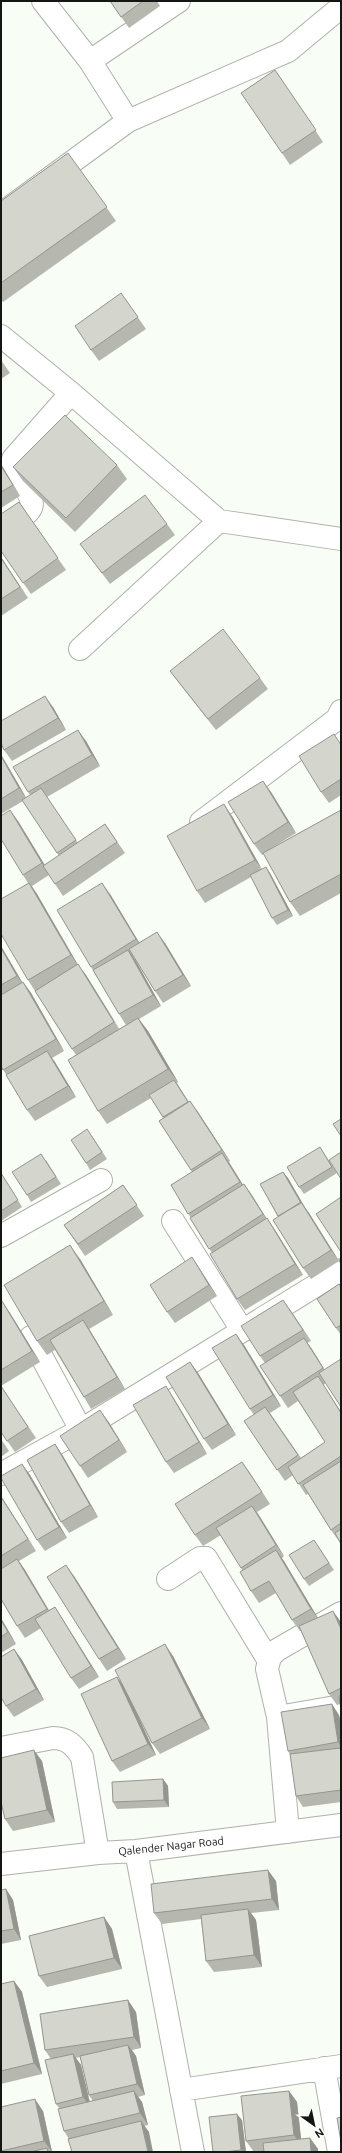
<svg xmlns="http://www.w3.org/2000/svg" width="342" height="2153" font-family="Ubuntu,sans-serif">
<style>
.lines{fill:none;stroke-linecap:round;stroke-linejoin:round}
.minor-casing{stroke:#aeb2ab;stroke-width:24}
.minor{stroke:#fff;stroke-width:22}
.wall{fill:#b6b7af;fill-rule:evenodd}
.shaded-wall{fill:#94958f}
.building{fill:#d4d5cc;stroke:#94958f}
.labels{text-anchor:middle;stroke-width:4;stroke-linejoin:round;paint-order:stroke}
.street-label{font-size:11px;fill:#141613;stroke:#fff}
</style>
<rect width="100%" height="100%" fill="#f8fdf5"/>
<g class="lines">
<defs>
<path id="minor" d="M43,1L90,61L128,121L288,51L341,7
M90,61L179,1
M1,214L128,121
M1,336L71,393L219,521L341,539
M1,529C9,524 21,519 28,512C40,500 20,484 15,474C12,469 12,464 13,459L71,393
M80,649L219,521
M201,822L337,719L341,711
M173,1221L242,1330
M1,1236L101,1180
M31,1337L81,1430
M1,1474L81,1430L341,1270
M168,1579L200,1558H206L269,1661
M278,1717L267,1669L270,1657L277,1650L341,1613
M1,1748L53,1738C67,1738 74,1745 82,1757L98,1853
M288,1832L278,1717L341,1706
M136,1851L193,2152
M1,1864L98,1853L136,1851L341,1825
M324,2068L339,2152
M181,2090L341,2066"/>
</defs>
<use href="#minor" class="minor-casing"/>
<use href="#minor" class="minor"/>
</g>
<path class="wall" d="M110,1H157L160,6L129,28Z
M275,70L323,142L290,165L282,153Z
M68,153L116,221L3,302L1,300V201Z
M121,293L146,329L99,361L91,350Z
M1,360L10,373L1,379Z
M1,464L20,496L1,508Z
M117,465L127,479L75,532L23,481L13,467Z
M19,502L66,570L31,594L1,551Z
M167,524L175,535L110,584L80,544Z
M1,557L28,598L1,616Z
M170,671L260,678L268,689L216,730L178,682Z
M53,707L66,730L12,761L4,750Z
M86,741L100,766L47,797L78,843L105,824L125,853L63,896L49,875L32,886L37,894L78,965L86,975L119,1029L126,1025L119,1014L91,967L110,894L139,942L165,943L191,986L163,1003L155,991L134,957H133L161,1006L139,1019L148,1031L178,1082L177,1083L189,1102L198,1112L230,1161L229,1162L243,1185L244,1184L267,1219L275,1230L303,1275L245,1310L237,1299L212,1253L191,1218L171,1185L192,1172L159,1121L163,1118L151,1098L107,1124L98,1111L76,1055L35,991L28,980V883L23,875L18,821L45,865L59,856L23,801L1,814V754L26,798L30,795L28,792Z
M341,744V795L329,803L321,792Z
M271,792L296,833L270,849L341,810V893L300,916L290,902L264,854L262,855L254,844Z
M232,816L261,869L270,873L293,916L277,925L272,918L251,877L205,903L197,891Z
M1,946L22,982H23L31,993L64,1051L52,1058L76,1097L35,1121L27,1110L1,1066Z
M92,1136L107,1159L90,1170L86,1163Z
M320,1147L337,1173L304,1194L299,1187Z
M46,1160L61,1184L31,1202L27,1195Z
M283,1172L288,1178L301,1202L309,1213L339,1261L311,1279L303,1268L278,1217L260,1184Z
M1,1173L22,1207L1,1221Z
M123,1185L144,1216L85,1256L64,1225Z
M192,1257L217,1296L175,1323L167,1312Z
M80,1259L113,1315L89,1329L125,1389L91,1409L84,1397L55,1350L47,1355L37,1341Z
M341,1286V1335L336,1328Z
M283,1300L311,1341L307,1343L324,1369L326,1383L323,1385L341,1412V1544L331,1530L308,1494L306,1495L293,1475L285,1481L244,1421L254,1415L250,1409L244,1345L281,1406L270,1413L301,1458L325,1442L298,1401L288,1408L280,1396L265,1363L260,1356Z
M1,1302L10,1313L40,1362L1,1386L36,1438L15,1452L1,1432Z
M190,1362L198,1373L236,1435L212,1450L204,1439Z
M173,1397L207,1454L174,1473L166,1462Z
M108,1421L127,1452L88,1478L80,1466Z
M1,1439L9,1451L1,1457Z
M55,1444L63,1456L98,1517L69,1533L61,1522Z
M242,1462L270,1504L257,1512L284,1556L282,1558L318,1618L341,1623V1710L340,1704L337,1705L329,1694L301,1631H300L292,1620L276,1593L259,1603L251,1591L243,1571L221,1535L203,1546L195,1535Z
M22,1464L30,1475L67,1538L45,1551L37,1540Z
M1,1496L36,1551L19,1561L25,1570L49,1610L55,1607L62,1618L99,1677L79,1689L71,1678L41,1628L25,1638L17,1626L1,1599Z
M318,1546L334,1570L309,1586L304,1579Z
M74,1576L126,1659L107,1671L99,1659Z
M1,1618L16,1644L1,1653Z
M14,1649L22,1660L44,1700L14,1717L6,1706Z
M173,1656L210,1729L160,1754L152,1743L127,1693L156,1755L120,1772L112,1761L117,1677L124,1687Z
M339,1715L341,1724V1802L303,1807L296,1796L290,1755L288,1751Z
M42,1761L55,1822L13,1831L5,1819Z
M163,1779L168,1786L169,1807L117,1809L113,1802Z
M276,1881L279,1910L251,1913L256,1920L262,1967L214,1972L206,1961L201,1919L162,1924L154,1913Z
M6,1889L13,1900L21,1940L1,1944V1890Z
M104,1917L112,1929L122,1969L47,1987L39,1976Z
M14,1981L22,1992L42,2074L1,2084V1984Z
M136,2012L141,2048L132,2050L136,2056L145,2095L138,2097L142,2102L148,2125L144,2126L149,2132L69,2139L64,2131L60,2109L56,2104L51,2059L45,2050ZM80,2057L89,2095L93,2101L90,2102L81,2065L76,2058Z
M289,2091L297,2102L301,2139L310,2138L318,2149L254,2152L246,2141Z
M1,2107L43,2111L52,2152H1Z
M242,2120L246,2152H213Z"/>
<path class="shaded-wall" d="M1,464L20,496L13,485L1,466Z
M1,557L28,598L1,558Z
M45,696L53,707L66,730L58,718Z
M78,730L86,741L100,766L92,755Z
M1,755L6,763L27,799L19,788Z
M263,781L271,792L296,833L288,822Z
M224,804L232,816L263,871L255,860Z
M10,810L18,821L50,874L42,863Z
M266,867L270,873L293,916L288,910Z
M29,883L37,894L78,965L86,975L122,1033L71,955Z
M102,883L110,894L144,951L136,939Z
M157,932L165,943L191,986L183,975Z
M1,946L25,987L17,976L1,948Z
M128,950L136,961L161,1006L153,995Z
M23,982L31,993L64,1051L56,1039Z
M138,1018L148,1031L178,1082L168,1069Z
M47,1051L55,1062L76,1097L68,1086Z
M190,1101L198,1112L230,1161L222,1150Z
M222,1153L230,1164L248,1193L240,1182Z
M283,1172L288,1178L306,1209L301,1203Z
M244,1184L252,1195L271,1226L263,1214Z
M301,1202L309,1213L339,1261L331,1250Z
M267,1218L275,1230L303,1275L295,1264Z
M70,1245L80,1259L113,1315L104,1301Z
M192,1257L200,1269L217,1296L209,1285Z
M283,1300L291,1311L311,1341L303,1330Z
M2,1301L10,1313L40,1362L32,1351Z
M83,1320L91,1332L125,1389L117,1377Z
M236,1334L244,1345L281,1406L273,1395Z
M304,1338L312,1349L331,1380L323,1368Z
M190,1362L198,1373L236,1435L228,1424Z
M318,1376L341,1412V1413Z
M166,1386L173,1397L207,1454L199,1442Z
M100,1410L108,1421L127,1452L119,1440Z
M55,1444L63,1456L98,1517L90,1505Z
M242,1462L250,1473L270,1504Z
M22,1464L30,1475L67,1538L59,1527Z
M1,1496L36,1551L28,1539L1,1497Z
M252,1506L260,1517L284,1556L276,1545Z
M276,1550L284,1561L319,1620L311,1609Z
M17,1559L25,1570L54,1620L47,1609Z
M66,1565L74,1576L126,1659L118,1648Z
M55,1607L62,1618L99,1677L91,1666Z
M333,1611L341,1622V1629Z
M1,1618L16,1644L8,1632L1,1620Z
M165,1644L173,1656L210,1729L202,1718Z
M14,1649L22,1660L44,1700L36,1689Z
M117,1677L125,1688L156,1755L148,1744Z
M332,1704L339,1715L341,1724V1747L338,1742Z
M34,1750L42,1761L55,1822L47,1810Z
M163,1779L168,1786L169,1807L164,1800Z
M268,1870L276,1881L279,1910L272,1899Z
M6,1889L13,1900L21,1940L14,1929Z
M248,1909L256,1920L262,1967L254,1955Z
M104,1917L112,1929L122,1969L114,1958Z
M14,1981L22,1992L42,2074L34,2063Z
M128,2000L136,2012L141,2048L134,2037Z
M128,2045L136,2056L145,2095L137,2084Z
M73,2054L81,2065L91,2108L83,2097Z
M134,2091L142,2102L148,2125L140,2113Z
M289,2091L297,2102L302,2147L294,2135Z
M35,2099L43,2111L52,2152L44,2141Z
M237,2114L242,2120L246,2152H243L241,2150Z
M141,2121L149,2132L153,2152H148Z
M310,2138L318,2149V2152H311Z"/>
<path class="building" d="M110,1H143L121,17Z
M275,70L316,130L282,153L241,93Z
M68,153L107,207L1,283V201Z
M121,293L138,317L91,350L75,326Z
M65,415L117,465L66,518L13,467Z
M1,466L13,485L1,492Z
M145,495L167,524L102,573L80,544Z
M19,502L58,558L23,583L1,551V514Z
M1,558L20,587L1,599Z
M223,629L260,678L208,719L170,671Z
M45,696L58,718L4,750L1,743V721Z
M78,730L92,755L28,792L13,767Z
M334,734L341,745V779L321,792L299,756Z
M1,756L19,788L1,799Z
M263,781L288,822L254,844L228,802Z
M41,788L76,840L57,853L22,800Z
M224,804L255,860L197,891L167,836Z
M10,810L42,863L23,875L1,839V816Z
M341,810V874L290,902L263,853Z
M105,824L117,842L55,884L43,866Z
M266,867L288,910L272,918L250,875Z
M29,883L71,955L28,980L1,934V899Z
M102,883L136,939L91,967L57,910Z
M157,932L183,975L155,991L129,949Z
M1,948L17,976L1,985Z
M128,950L153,995L119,1014L93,970Z
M78,964L114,1022L72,1049L35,991Z
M23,982L56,1039L3,1070L1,1066V995Z
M138,1018L168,1069L98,1111L68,1060Z
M47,1051L68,1086L27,1110L6,1075Z
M174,1080L188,1102L163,1117L149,1095Z
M190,1101L222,1150L191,1170L159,1121Z
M341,1119V1136L333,1124Z
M87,1129L102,1152L86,1163L71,1140Z
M320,1147L332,1167L299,1187L287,1167Z
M341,1152V1179L329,1160Z
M222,1153L240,1182L188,1214L171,1185Z
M41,1154L56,1177L27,1195L12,1172Z
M283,1172L301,1203L278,1216L260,1184Z
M1,1173L18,1200L1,1211Z
M244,1184L263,1214L209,1249L190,1218Z
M123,1185L137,1205L78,1244L64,1225Z
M341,1197V1252L316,1214Z
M301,1202L331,1250L303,1268L273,1220Z
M267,1218L295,1264L237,1299L210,1254Z
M70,1245L104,1301L37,1341L4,1285Z
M192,1257L209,1285L167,1312L150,1285Z
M341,1259V1264L339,1260Z
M339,1284L341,1287V1325L336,1328L317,1299Z
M283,1300L303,1330L260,1356L241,1326Z
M2,1301L32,1351L1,1370V1302Z
M83,1320L117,1377L84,1397L50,1340Z
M236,1334L273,1395L250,1409L212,1348Z
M304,1338L323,1368L280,1396L260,1366Z
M341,1359V1407L319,1373Z
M190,1362L228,1424L204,1439L166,1377Z
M318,1376L341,1413V1456L298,1484L288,1467L325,1442L293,1392Z
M1,1386L28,1427L7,1441L1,1432Z
M166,1386L199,1442L166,1462L133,1405Z
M265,1407L298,1455L277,1470L244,1421Z
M100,1410L119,1440L80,1466L60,1436Z
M55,1444L90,1505L61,1522L27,1460Z
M341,1461V1523L331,1530L303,1485Z
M242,1462L262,1492L195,1535L175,1504Z
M22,1464L59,1527L37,1540L1,1478V1476Z
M1,1497L28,1539L1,1556Z
M252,1506L276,1545L241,1568L216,1528Z
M341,1529V1544L335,1533Z
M314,1540L329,1563L304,1579L289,1555Z
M276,1550L311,1609L292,1620L269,1581L251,1591L240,1572Z
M17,1559L47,1609L17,1626L1,1599V1569Z
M66,1565L118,1648L99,1659L47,1577Z
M55,1607L91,1666L71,1678L35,1619Z
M333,1611L341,1629V1688L329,1694L299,1626Z
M1,1620L8,1632L1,1637Z
M165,1644L202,1718L152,1743L115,1670Z
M14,1649L36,1689L6,1706L1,1697V1657Z
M117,1677L148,1744L112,1761L81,1694Z
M341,1695V1710L339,1696Z
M332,1704L338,1742L288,1751L281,1712Z
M340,1748L341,1753V1790L296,1796L290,1754Z
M34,1750L47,1810L5,1819L1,1802V1758Z
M163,1779L164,1800L113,1802L112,1782Z
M268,1870L272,1899L154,1913L151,1884Z
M6,1889L14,1929L1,1931V1890Z
M248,1909L254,1955L206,1961L201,1915Z
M104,1917L114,1958L39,1976L29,1936Z
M14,1981L34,2063L1,2071V1984Z
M128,2000L134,2037L45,2050L40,2014Z
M128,2045L137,2084L89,2095L80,2056Z
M73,2054L83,2097L56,2104L45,2060Z
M134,2091L140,2113L64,2131L58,2109Z
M289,2091L294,2135L246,2141L241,2096Z
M35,2099L44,2141L1,2151V2107Z
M237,2114L241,2150L224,2152H213L209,2117Z
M341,2117V2142L337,2118Z
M141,2121L148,2152H72L68,2139Z
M310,2138L311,2152H264L263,2143Z
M47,2148L48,2152H30Z"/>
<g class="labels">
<g class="street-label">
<text transform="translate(171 1846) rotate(-6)" y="4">Qalender Nagar Road</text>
</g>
</g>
<rect width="342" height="2153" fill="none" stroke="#141613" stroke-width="4"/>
<g transform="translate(314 2125) rotate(147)" stroke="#ffffff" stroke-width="3" paint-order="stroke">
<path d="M0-3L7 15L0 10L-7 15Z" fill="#141613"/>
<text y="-6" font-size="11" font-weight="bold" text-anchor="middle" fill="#141613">N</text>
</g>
</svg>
